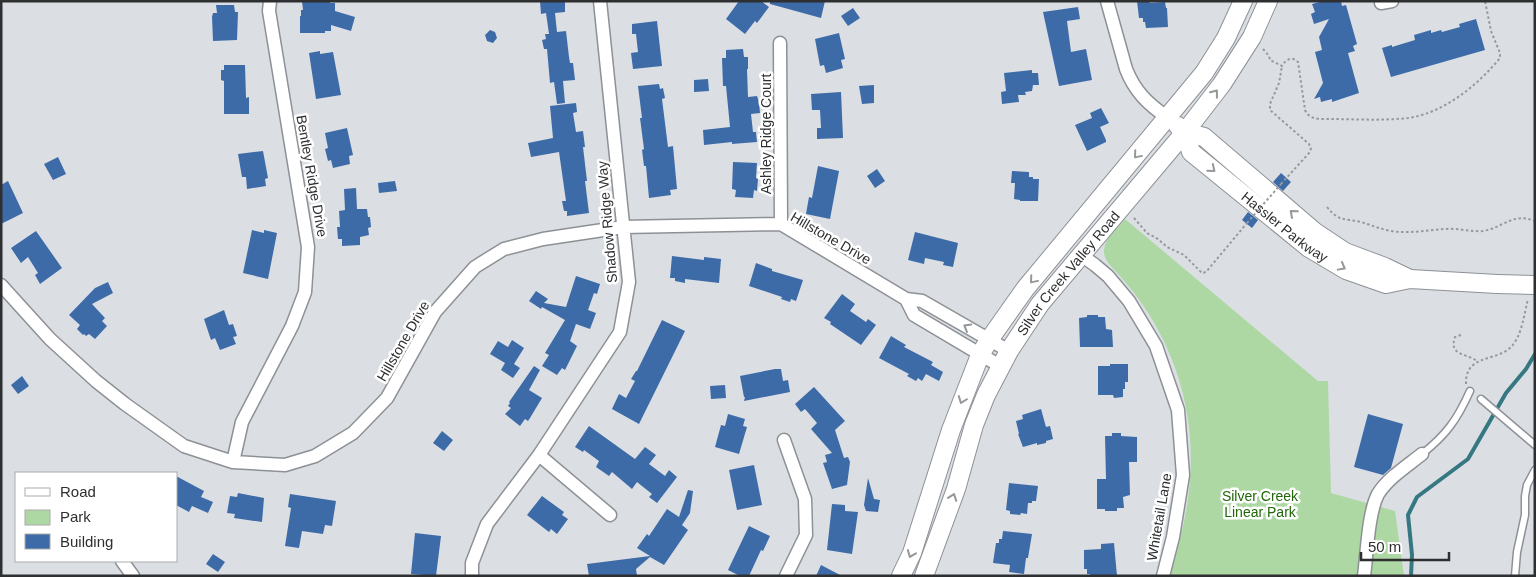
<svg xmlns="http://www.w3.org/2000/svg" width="1536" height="577" font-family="Arial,sans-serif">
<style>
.green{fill:#add8a3}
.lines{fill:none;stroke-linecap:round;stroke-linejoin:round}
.stream{stroke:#367881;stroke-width:4}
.building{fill:#3d6ba8}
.lane-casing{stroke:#8d9196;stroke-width:9}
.street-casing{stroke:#8d9196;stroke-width:15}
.secondary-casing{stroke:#8d9196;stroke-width:20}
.path{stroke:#96999c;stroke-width:2;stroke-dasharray:2.5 2.5;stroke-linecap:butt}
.lane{stroke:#fff;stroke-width:6}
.street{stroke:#fff;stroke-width:12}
.secondary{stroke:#fff;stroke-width:18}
.secondary-bridge-casing{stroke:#8d9196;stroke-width:20;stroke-linecap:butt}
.path-bridge{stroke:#96999c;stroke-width:2;stroke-dasharray:2.5 2.5;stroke-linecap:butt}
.secondary-bridge{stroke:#fff;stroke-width:18}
.oneway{stroke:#969798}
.labels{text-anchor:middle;stroke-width:5;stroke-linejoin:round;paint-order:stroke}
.street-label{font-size:14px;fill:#2e2f31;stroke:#fff}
.park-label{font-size:14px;fill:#1f6709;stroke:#fff}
</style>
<rect width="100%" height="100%" fill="#dbdfe4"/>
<path class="green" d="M1125,219L1318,381H1328L1331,493L1395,511L1404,576H1170C1177,550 1185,524 1188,498C1195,450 1189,400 1170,355C1158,326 1141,299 1119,275C1113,268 1103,260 1104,250C1105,238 1118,228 1125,219Z"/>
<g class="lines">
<path class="stream" d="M1411,576L1412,555L1408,515L1417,497L1468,459L1506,393L1526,369L1535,354"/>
</g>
<path class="building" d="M302,1H330V3H335V11L355,17L351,31L331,25V31H325V33H300V16H301V10H303Z
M540,1H565V12L555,13L557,32L566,31L569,57L570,63H573L575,80L563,81L565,103L557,104L554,82L550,83L547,49H544L542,40L546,39L545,34H549L546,13L541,14Z
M739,1H761L769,7L757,23L755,21L745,34L726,19Z
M770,1H825L821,18L770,4Z
M1137,1H1149L1150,3L1165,2L1166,8H1167L1168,27L1146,28L1145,22H1143V18H1139Z
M1323,1H1341L1342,6L1346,5L1357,44L1353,46L1355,51L1348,53L1359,93L1332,102V99L1321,102L1320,97L1314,99L1323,83L1315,52L1322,50L1319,37L1329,19L1314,24L1311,14L1315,12L1312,4Z
M216,5H234L235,12H238L237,40L213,41L212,17L213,13H217Z
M1078,7L1080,19L1067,21L1071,52L1086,49L1092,80L1059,86L1043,12Z
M853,8L860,18L848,26L841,16Z
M1476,19L1485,50L1391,77L1382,48L1392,45V47L1415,40L1414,35L1431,30V33L1441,30L1442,32L1460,27L1459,24Z
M657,21L662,66L633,69L631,53L638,52L636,34H632V24Z
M490,30L495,32L497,38L493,43L487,41L485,35Z
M839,33L845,59L841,60L843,68L826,73L824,65L820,66L815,39Z
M743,49L744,57H748V69H747L748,97L757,96L759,102L760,113L751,114L753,132H756L757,142L732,144V142L704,145L703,130L730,127L726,86H723L722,58H726V50Z
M320,51V54L333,52L341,95L316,99L309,53Z
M224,65H245L246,98L249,97V114H224V81L221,80V70H224Z
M1032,70V73H1038L1039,85H1033L1032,91L1025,92L1026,95H1018L1019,102L1002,104L1001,92L1006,91L1004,73Z
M708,79L709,91L694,92V80Z
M659,84L660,89L663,88L665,98L662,99L668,147L673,146L677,189L670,190L671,195L649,198L646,166H644L642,150L644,149L640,118H642L638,86Z
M874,85V103L862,104L859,86Z
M841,92L843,138L817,139V128H821L820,110H812L811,94Z
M576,103L577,112L573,113L576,132L583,131L585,147H583L587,181H585L589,213L567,216V211H564L562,201H566L559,152L531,157L528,143L553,138L550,106Z
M1101,108L1109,123L1100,127L1106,140V142L1087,151L1075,125L1092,118L1090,113Z
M347,128L353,155L349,156L350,164L333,168L331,160L328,161L325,149L328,148L325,133Z
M263,151L268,178L265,179L266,186L247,189L246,177H242L238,154Z
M58,157L66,174L53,180L44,164Z
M733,162L757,163L756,178L758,179L757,191L754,190L753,198L735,197L736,190L732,189Z
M818,166L839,171L830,219L806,214L809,197L812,198Z
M877,169L885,181L875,188L867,176Z
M1012,171L1029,172V177H1033V179H1039L1038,201H1020V200L1014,199L1015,183H1011Z
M1281,173L1291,182L1283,191L1273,182Z
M8,181L23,213L1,224V185Z
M395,181L397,191L379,193L378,183Z
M356,188L357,209H367L368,217H370L371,227L368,228L369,235L360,237V245L342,246V239H338L337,227H340L339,211L345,210L344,189Z
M1248,212L1258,220L1252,228L1242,220Z
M252,230L264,233V230L277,233L268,279L243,273Z
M36,231L62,268L40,284L35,275L38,273L28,257L21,263L11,248Z
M915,232L958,243L953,267L943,265L944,262L925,258L924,264L908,260Z
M672,256L704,260V257L721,259L719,283L685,279V283L675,281V278H670Z
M756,263L772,269V271L803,280L796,301L791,299L790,302L781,299L782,297L749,286Z
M576,276L600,284L597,294L594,293L588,310L596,313L590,329L576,324L570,341L577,346L565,370L562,368L557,375L542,366L549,355L545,353L565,320L542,307L541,309L529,301L536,291L548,299L544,303L566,307Z
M108,282L113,293L92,304L105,318L102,321L107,326L95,339L89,334L86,336L84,334L83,335L77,329L80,325L69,315L95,288Z
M842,294L855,304L850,311L866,322L868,319L876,325L861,345L830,324L831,322L824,318Z
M224,310L229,325L233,324L237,336L233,337L236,344L220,350L215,338L211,340L204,319Z
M1087,315H1098V317H1105L1106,329L1112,330L1113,347H1080L1079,318L1087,317Z
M662,320L685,331L639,424L612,409L619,394L626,398L635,381L631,379L636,371H637Z
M891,336L906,345L904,347L933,362L931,365L943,372L939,381L926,374L922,381L918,378L916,381L907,376L909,374L879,358Z
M512,340L524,348L514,364L520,368L513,378L501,370L505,363L490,354L498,341L508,347Z
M1110,364H1128V382H1125V389H1123V397L1114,398L1113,395H1098V366H1110Z
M534,366L540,370L529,390L542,398L530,418L528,421L525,419L520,426L505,414L511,408L508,406L510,403L509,402Z
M775,369H781L783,381L788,380L790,392L744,401L745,397H744L740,376Z
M22,376L29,386L18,394L11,385Z
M725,385L726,398L711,399L710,386Z
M814,387L845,421L835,430L844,458L848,457L850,462L847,485L832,489L823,463L827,462L825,455L832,453L811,429L817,423L805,409L801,412L795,404Z
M1041,409L1046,427L1050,426L1053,439L1046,441V443L1037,445V443L1023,447L1018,434H1019L1016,421L1023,419L1022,415Z
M728,414L745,419L743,426L747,427L739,454L715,447L721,425L725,426Z
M1368,414L1403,424L1391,468L1383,475L1354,467Z
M589,426L635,459L645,447L656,455L649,464L665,476L669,470L677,477L657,503L649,497L652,494L637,482L632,489L612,472L609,476L596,467L599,461L584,450L583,452L575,447Z
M442,431L453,440L444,451L433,443Z
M1112,433H1121V436L1137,437V462H1129L1130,495L1123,497L1124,508H1117V511H1105V509H1097V479H1106L1105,436H1112Z
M754,465L762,505L737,510L729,470Z
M176,476L204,491L201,497L213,502L208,513L192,506L189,512L176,505Z
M868,478L874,499L880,500L878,512L866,511L864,505Z
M1009,483L1038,486L1036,501H1032V503H1028L1027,514L1021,513L1020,515L1010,514V511L1006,510Z
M688,490L693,491L690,513L682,525L688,530L664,565L650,557L636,569L637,576H589L587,564L650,556L637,548L647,534L649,536L667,509L679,517Z
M238,493L264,498L262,522L234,518L235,514L227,513L230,496L237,497Z
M290,494L336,501L332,526L325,525L323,534L302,531L299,548L285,546L291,508L288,507Z
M542,496L564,512L562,515L568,519L557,534L551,529L549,532L527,515Z
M832,504L845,505V511L858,512L852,554L827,550Z
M749,526L770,536L763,551L761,550L749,576H740L728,570Z
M1003,531L1032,534L1028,558H1026L1024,574L1009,572L1010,565L993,563L996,543H999V539H1002Z
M415,533L441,536L436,576L411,574Z
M1114,543L1117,576H1090V574H1087V569H1084V550L1101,549V544Z
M213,554L225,562L218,572L206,564Z
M821,565L842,576H816Z"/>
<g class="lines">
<defs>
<path id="lane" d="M1481,399L1535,445
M1422,454C1446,435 1457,420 1470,391
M1515,576L1517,552L1525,515V496L1527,485L1535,470"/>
<path id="street" d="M1107,1L1126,69C1135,92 1148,104 1168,118
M1381,1V3L1392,1
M780,43L781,224
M1081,255L1095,265L1108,276L1129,301L1156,346L1178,410L1183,475L1173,537L1163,576
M1,285L50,339L96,381L125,404L184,446L233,462L285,465L315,456L353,433L387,398L435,312L475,267L504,249L543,239L623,227L781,224L906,299L922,301L1009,351
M906,299L914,315L1000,366
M784,440L805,499L806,535L786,576
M539,455L610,515
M233,462L242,422L292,326L305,292L308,247L269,11L270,1
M122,561L133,576
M472,576V563L487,524L539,455L620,332L629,282L600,1
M1364,576C1367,554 1368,513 1378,494C1388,478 1407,466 1422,454"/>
<g id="secondary">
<path d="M1178,126L1185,132L1204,137L1315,232L1345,252L1385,267L1410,279"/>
<path id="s1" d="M1185,132L1191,152L1309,248L1346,270L1386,284L1410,279L1497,284"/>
<path d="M901,576L912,553L951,430L980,355L989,340L1025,289L1204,73L1226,38L1243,1"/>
<path id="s2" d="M924,576L956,489L974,425L986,395L1009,351L1040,304L1185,132L1222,84L1252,37L1268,1"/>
</g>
</defs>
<use href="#lane" class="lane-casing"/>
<use href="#street" class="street-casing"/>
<use href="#secondary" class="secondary-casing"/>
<path class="path" d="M1263,49L1269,56L1270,60L1282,66C1286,59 1292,56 1298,62L1305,110C1309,119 1317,119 1326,119C1353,119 1381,121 1408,118C1444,113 1478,85 1500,58V53L1491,31L1485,1
M1281,184L1310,152L1311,148L1309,144L1270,110V104L1279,83L1282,66
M1327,207C1339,222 1344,218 1361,222C1371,225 1380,229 1391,231C1409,234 1427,230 1445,229C1458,228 1471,232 1483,231C1503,228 1512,212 1535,221
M1134,218L1147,233L1158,239L1167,247L1184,255L1202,273L1206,272L1247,223
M1461,335L1455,337C1448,357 1469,353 1478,362
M1466,384C1465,354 1496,362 1511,347C1522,336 1524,314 1528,299"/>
<use href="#lane" class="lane"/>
<use href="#street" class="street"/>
<use href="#secondary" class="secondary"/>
<defs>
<path id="secondary-bridge" d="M1497,284L1535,285"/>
</defs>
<use href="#secondary-bridge" class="secondary-bridge-casing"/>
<path class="path-bridge" d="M1247,223L1281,184"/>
<use href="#secondary-bridge" class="secondary-bridge"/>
</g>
<defs><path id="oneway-chevron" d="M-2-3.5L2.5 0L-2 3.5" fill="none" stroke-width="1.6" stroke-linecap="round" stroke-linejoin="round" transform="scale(1.25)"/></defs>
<g class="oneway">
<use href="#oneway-chevron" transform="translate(1215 93) rotate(-52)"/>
<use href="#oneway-chevron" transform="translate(1137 155) rotate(130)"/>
<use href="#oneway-chevron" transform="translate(1212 169) rotate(39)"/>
<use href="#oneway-chevron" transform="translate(1293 213) rotate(-139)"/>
<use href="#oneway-chevron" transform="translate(1342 267) rotate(29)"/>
<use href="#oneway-chevron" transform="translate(1033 280) rotate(130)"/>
<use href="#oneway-chevron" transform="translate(967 327) rotate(-150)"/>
<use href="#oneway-chevron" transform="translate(962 400) rotate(111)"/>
<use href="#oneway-chevron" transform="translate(953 497) rotate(-70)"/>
<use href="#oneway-chevron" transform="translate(911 554) rotate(112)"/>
</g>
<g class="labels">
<g class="street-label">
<text transform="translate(766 134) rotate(-90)" y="5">Ashley Ridge Court</text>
<text transform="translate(312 176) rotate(80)" y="5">Bentley Ridge Drive</text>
<text transform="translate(607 222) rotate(-95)" y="5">Shadow Ridge Way</text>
<text dy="5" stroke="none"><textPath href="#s1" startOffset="141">Hassler Parkway</textPath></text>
<text transform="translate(831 238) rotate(30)" y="5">Hillstone Drive</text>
<text dy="5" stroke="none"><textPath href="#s2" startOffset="339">Silver Creek Valley Road</textPath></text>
<text transform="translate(403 341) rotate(-60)" y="5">Hillstone Drive</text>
<text transform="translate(1159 517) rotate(-80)" y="5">Whitetail Lane</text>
</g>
<g class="park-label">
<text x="1260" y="501">Silver Creek<tspan x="1260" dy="16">Linear Park</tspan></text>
</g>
</g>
<rect width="1536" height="577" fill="none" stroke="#2e2f31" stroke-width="5"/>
<rect x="15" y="472" width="162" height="90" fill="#ffffff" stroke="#abacad"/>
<rect x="25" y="488" width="25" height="8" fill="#ffffff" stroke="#abacad"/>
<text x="60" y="497" font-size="15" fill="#2e2f31">Road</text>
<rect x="25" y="510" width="25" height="15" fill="#add8a3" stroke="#abacad"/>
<text x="60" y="522" font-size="15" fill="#2e2f31">Park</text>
<rect x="25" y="534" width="25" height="15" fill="#3d6ba8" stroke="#abacad"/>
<text x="60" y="547" font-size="15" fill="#2e2f31">Building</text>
<path d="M1361 552v8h88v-8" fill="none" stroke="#2e2f31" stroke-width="2.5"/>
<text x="1368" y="552" font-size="15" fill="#2e2f31" stroke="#ffffff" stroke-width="4" paint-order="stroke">50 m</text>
</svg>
